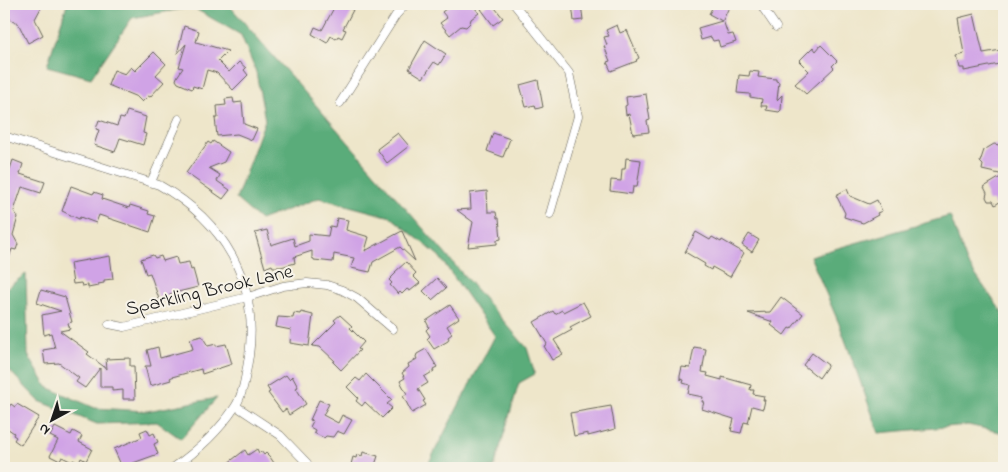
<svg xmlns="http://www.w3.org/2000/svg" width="1008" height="472" font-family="'Indie Flower',sans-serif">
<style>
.forest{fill:#5aac7a;stroke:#3b644b}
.building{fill:#d0a3e6}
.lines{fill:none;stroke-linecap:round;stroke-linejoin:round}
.minor-casing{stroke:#666359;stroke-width:9}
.minor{stroke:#fff;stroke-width:8}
.labels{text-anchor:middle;stroke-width:4;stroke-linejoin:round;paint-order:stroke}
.street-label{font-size:20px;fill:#1c1c1c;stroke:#f7f3e8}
</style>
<rect width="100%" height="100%" fill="#f7f3e8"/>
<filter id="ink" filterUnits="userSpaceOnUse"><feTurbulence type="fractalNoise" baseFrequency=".02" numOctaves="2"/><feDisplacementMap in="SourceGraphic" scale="10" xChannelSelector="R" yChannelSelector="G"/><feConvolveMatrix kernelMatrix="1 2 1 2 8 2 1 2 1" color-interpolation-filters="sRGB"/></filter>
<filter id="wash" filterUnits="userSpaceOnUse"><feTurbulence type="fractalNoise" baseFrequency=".0096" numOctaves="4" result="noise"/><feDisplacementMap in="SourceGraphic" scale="20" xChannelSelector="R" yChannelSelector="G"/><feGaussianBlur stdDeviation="1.12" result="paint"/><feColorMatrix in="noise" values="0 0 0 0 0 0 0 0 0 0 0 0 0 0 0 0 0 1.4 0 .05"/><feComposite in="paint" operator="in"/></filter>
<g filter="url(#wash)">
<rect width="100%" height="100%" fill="#eee6ca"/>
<path class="forest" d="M67,4H228L527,348L535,374L519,383L494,468H426L495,336L439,256L391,217L319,198L260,220L236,199L265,120L256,72L241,35L192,7L132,18L91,78L47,66Z
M950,216L967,263L1004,315V433L968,425L879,433L840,326L810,256Z
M26,274L28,355L47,387L95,408L147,411L217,398L181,439L157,422L97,424L39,401L4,365V288L8,287Z"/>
<g id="blocks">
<path class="building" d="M9,4H43L35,19L43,35L28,43L18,23L4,16Z
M336,4H341L353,10L343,29L346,30L342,38L338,36L336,39L331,36L327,43L312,34L315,27L322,30Z
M452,4H472L479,13L471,19L470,23L466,27L461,26L450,35L440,23L447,18L442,12Z
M488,4H492L503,18L493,25L481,9Z
M572,4H581L583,20L574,21Z
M714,4H722L729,7L723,20L728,35L733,34L736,42L720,47L718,40L713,41L711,37L701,40L698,28L722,21L709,14Z
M974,14L983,53L1001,50L1004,63L964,71V68H959L956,56L964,54L958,18Z
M617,25L620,33L627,30L639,58L636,60L637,61L611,71L607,62L610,61L604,46L607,45L604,37L609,36L606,30Z
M184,26L199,31L196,42L228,51L218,61L229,72L239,62L246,68L244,70L248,75L233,90L217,73L207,70L202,89L193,86L192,89L178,83L176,80L177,77L183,68L179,67L186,44L177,54Z
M425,40L446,54L439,65L434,62L423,78L409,69Z
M821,45L837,61L832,66L834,68L806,94L795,84L809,71L799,61L813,47L816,51Z
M154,52L166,64L156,75L164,82L150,97L148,96L142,102L137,97L108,85L114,70L125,74L131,67L135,71Z
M750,71L759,72L758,77L776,79V81L779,82L777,100L782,95L781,110L779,112L766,110L767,106H761L762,99L750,97V94L737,93L739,75L749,76Z
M538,80L543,107L536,109L535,105L526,107L520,85Z
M646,94L650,120L647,121L649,132L633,134L629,114L626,115L625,106L627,105L626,97Z
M233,98L234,103L242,102L244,124L257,129L252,140L237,134L217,136L215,118H218L217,106L226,105L225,99Z
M127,111L146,117L143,133L146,134L143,145L120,138L115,152L94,145L99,130L96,129L99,120L117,126L120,118L124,119Z
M398,133L409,146L387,163L377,149Z
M493,133L510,139L503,157L487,151Z
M213,141L229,152L224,162L209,168L220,175L217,181L230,190L223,199L186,173L208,142L211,144Z
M994,144L1004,146V175L982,170L983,165L980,162L984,150Z
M626,158L641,160L637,187H633L632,194L610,191L611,180L621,181L622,169H625Z
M13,160L23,164L20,174L45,182L41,193L22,187L14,211L18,217L13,235L18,244L16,250L12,249L5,269L4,167L10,169Z
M1004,175V199L995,205L993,201H988L986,197L987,193L984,187Z
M71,186L93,194L94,192L103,195L102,199L129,208L130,205L149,211L148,214L155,216L150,232L99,215L96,223L80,217L79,219L62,211Z
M847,189L850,196L869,204L877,200L882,211L877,213L878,215L863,223L844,217L845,213L836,195Z
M487,191L488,212H496L497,218H499L501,239L497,240V244L468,247L473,222L457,210L471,209L470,193Z
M337,218L348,220L346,230L369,237L365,251L402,231L415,261L400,247L373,262L370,272L351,268L354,258L334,254L333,262L314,260V259L312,258V251L294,257L295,263L281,267H273L272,265L265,268L255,233L267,230L271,245L293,238L295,246L309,241V234L328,236L330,226L335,227Z
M696,232L710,240L712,237L721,242L722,240L744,253L730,277L712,267L711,270L704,266L705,264L685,252Z
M749,234L759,240L752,252L742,245Z
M153,255L155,258L161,256L163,261L176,257L178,264L189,262L191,270L193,269L198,287L170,294L171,298L160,302L150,273L146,274L141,259Z
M110,256L113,279L104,280V283L98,284V286L88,288V285L82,286L81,283L73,284L70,263Z
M406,262L416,273L413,276L420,283L410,291L407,289L402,294L400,292L398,294L390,285L392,283L389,280L396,273L395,272Z
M437,278L446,288L432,300L423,291Z
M41,290L65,297L72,322L68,323L70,329L60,331L89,352L87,354L107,369L106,359L130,358V366H134L135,399H123V390L112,391V387H100V368L85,388L76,382L79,378L59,363L45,364L43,350L55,348L51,333L44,335L42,315L61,311L37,303Z
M781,297L803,314L791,329L789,328L784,335L771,325L773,322L748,313L770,312Z
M583,302L591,316L570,327L572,330L554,340L563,354L552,360L544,346L547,344L534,322L553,311L555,314L562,310L563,312Z
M450,305L459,318L447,326L452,334L448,337L449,339L448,341L434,349L427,339L430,336L426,330L429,327L426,321Z
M301,312L313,315L309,346L290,343L291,330L276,327L278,317L293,318L294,313L300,314Z
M340,315L352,326L350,328L364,342L358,349L360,350L341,370L333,362L335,361L320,347L312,346L336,322L334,320Z
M202,336L208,346L216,344V346L226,344L232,364L202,374L201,369L172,377L170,378L171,380L150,386L145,366H151L147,350L158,347L160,358L193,349L190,339Z
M694,347L706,349L702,372L708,373L707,376L722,380V377L751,385L750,390H754L753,394L764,396L763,400H765L763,409L752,406L748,423L744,422L741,433L731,431L734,419L702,409L704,402H702L703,397L688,394L690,385L683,383L684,380L680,379V376L682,367L690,368Z
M426,349L437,367L433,369L434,371L424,377L428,383L418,389L425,400L423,401L426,405L412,413L403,396L407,394L400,381L405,378L402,373L409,367L408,364L417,359L416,357L417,354Z
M812,353L828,365L819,378L803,365Z
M366,374L392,400L387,404L392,408L382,418L365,402L362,406L356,401L358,398L347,387L356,378L360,381Z
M286,375L289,379L292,376L298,387L296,388L306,404L289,415L286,409L282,412L268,393L270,392L267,387Z
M319,400L329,404L323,415L338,423L342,415L352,420L344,434L337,431L333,437L326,436L324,438L314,433L315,430L310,427L313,421L310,420Z
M11,404L15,407L17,404L39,417L21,445L14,440L16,437L13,435L14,433L4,426V414Z
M611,406L615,429L588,436V433L574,436L570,413Z
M55,427L71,435L73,431L82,436L79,442L92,449L86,461L81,458L79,463L73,460L72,462L62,457L60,461L50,456L58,440L50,436Z
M147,429L150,435L154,433L158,442L154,444L158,454L122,467L114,449L142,437L140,432Z
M257,449L259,453L261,451L264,455L266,453L270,457L274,463L272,464L275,468H232L228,463L245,450L248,455Z
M363,452L378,456L374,468H350L353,457L356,458L357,454L362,456Z"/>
</g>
</g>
<g filter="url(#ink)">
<use href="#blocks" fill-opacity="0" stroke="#666359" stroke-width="1"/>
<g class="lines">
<defs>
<path id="minor" d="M514,4L569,73L578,116L550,214
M762,4L763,8L776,27
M340,103L396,15L406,4
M4,136L159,185C224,221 259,281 249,356C246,372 244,393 235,407C219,431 196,452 173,468
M151,182L179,119
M109,324L124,327L248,297L283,286L307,283L327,285L342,290L357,298L393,329
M236,406L280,435L307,463
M4,467L6,468"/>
</defs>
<use href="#minor" class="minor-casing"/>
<use href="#minor" class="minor"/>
</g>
</g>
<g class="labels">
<g class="street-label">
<text transform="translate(209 289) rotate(-13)" y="7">Sparkling Brook Lane</text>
</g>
</g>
<rect width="1008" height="472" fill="none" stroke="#f7f3e8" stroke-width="20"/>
<g transform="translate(52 420) rotate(220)" stroke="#f7f3e8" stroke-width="4" paint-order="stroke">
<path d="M0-4L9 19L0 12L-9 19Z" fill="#1c1c1c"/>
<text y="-8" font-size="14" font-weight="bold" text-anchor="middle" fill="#1c1c1c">N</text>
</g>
</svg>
